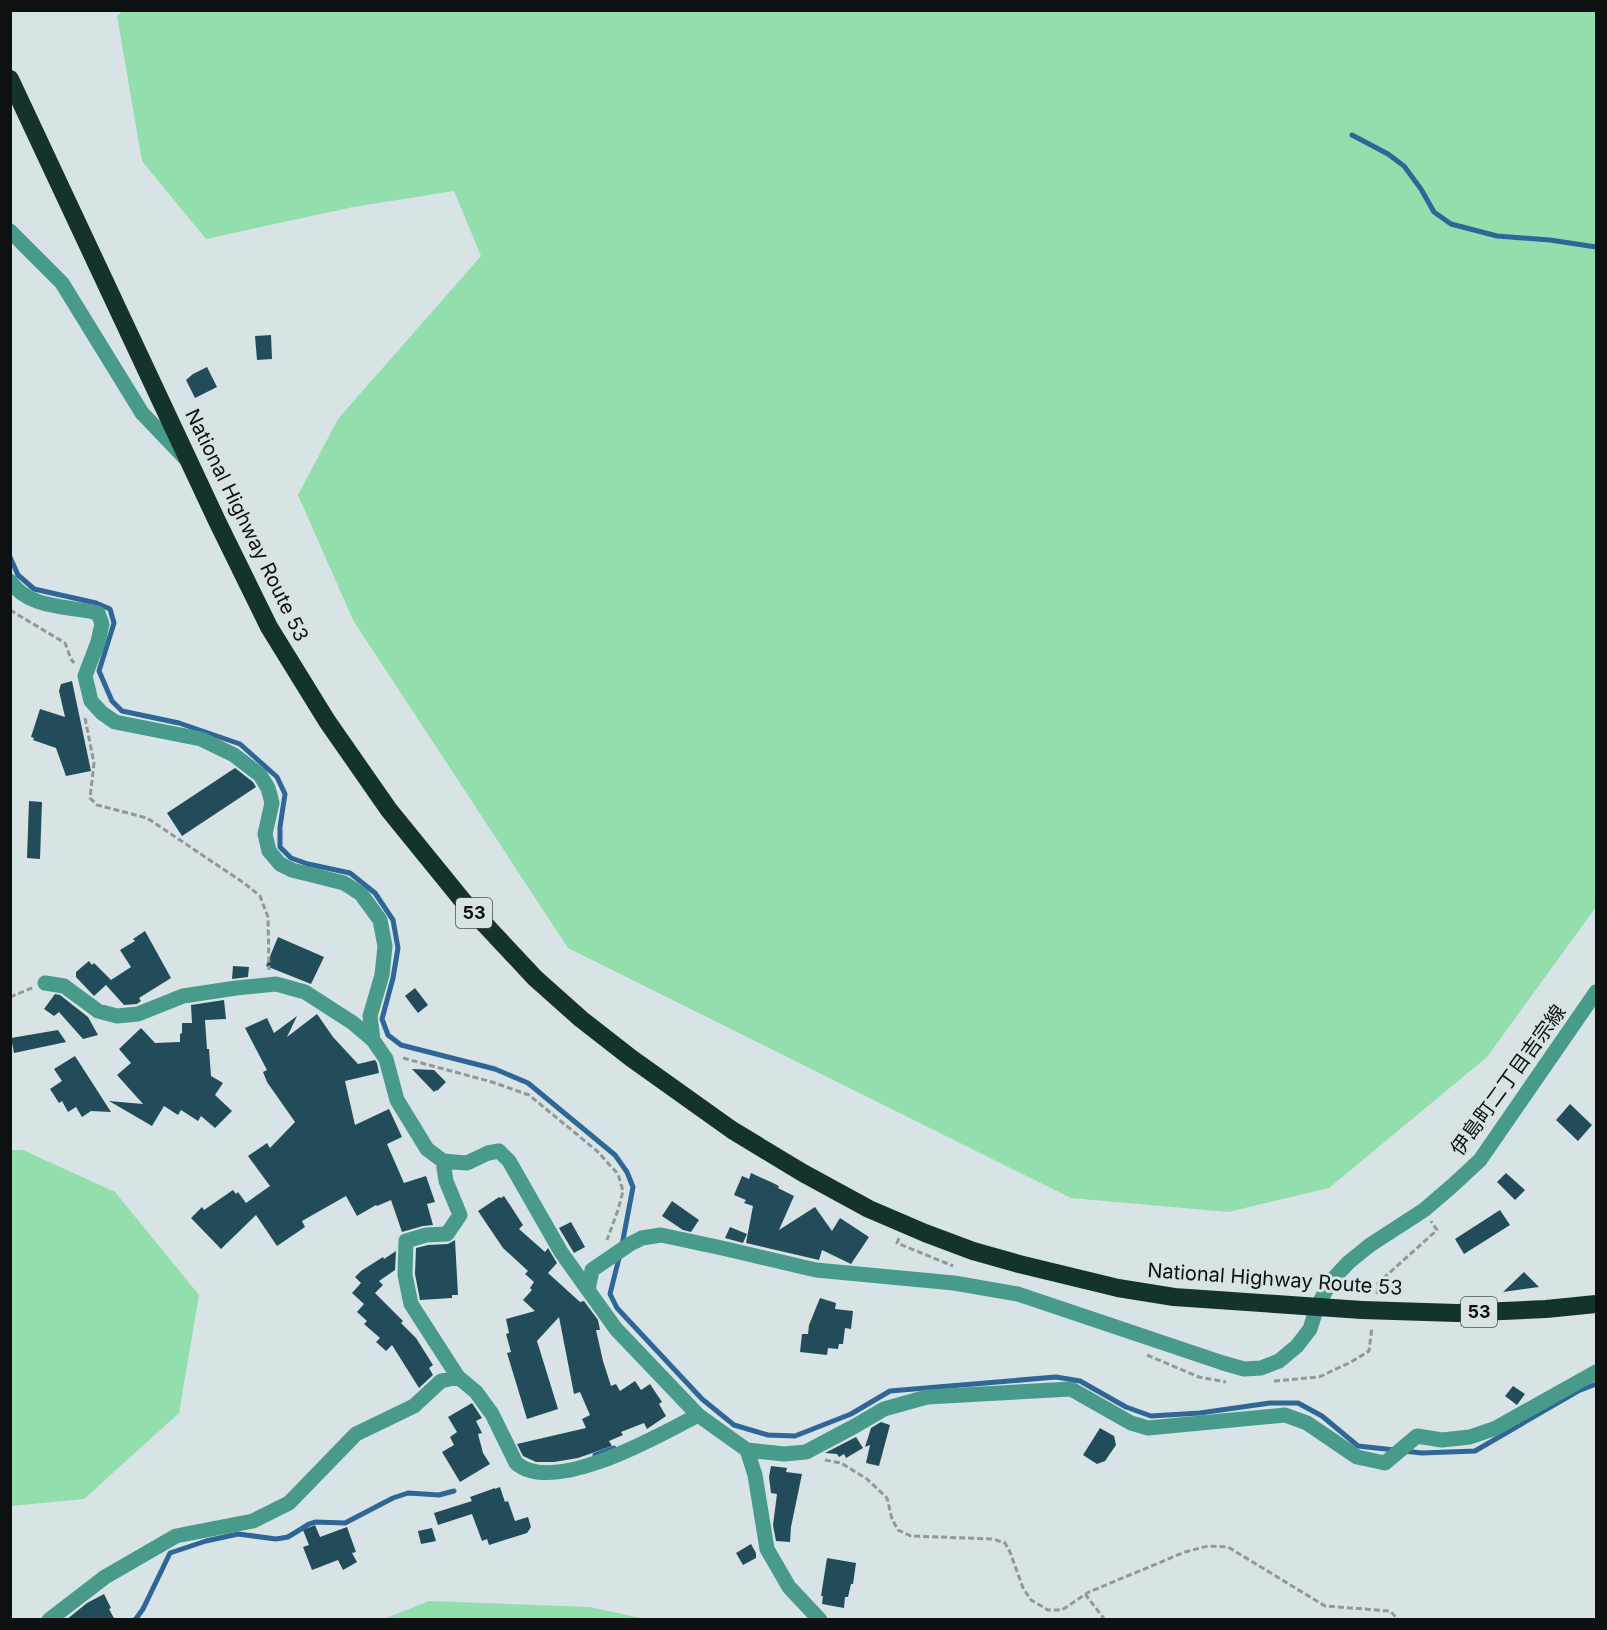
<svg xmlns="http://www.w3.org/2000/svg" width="1607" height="1630" font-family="Inter,'Noto Sans JP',sans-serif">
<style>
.green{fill:#93dead}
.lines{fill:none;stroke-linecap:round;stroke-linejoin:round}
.stream{stroke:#2e6697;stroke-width:5}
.building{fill:#234c5b}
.path{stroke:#90999a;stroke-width:3;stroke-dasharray:6 3;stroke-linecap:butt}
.minor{stroke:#489b8a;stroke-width:15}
.highway{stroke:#15332d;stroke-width:18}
.highway-bridge{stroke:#15332d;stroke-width:18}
.labels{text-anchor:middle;stroke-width:6;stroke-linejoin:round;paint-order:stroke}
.shield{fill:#d7e3e4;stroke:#4a5051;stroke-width:1.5}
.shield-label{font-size:18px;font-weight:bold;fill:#0d1112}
.street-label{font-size:20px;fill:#0d1112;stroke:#d7e3e4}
</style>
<rect width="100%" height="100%" fill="#d7e3e4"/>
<path class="green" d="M124,10L1596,11V907L1487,1057L1329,1188L1228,1212L1071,1198L568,948L353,620L298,495L338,419L481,256L454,191L353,207L206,239L142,161L117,16Z
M11,1150H23L115,1192L199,1295L179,1413L84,1499L11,1506Z
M429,1601L590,1607L645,1619H384Z"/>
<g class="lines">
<path class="stream" d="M1352,135L1388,154L1404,166L1421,189L1434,212L1451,224L1497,236L1550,240L1596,247
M10,557L18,575L34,589L96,603L110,609L114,623L99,671L112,701L122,711L179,723L240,744L277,777L285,794L280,827V847L291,858L308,864L350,873L375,893L393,920L398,948L393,978L382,1019L388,1035L401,1045L495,1069L528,1083L615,1155L627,1172L633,1187L622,1245
M620,1254L610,1294L617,1308L702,1399L734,1425L768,1435L795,1436L851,1414L890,1391L1056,1377L1080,1381L1126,1407L1151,1416L1200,1413L1270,1403H1298L1322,1416L1358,1446L1422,1453L1475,1451L1578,1391L1596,1384
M595,1455L614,1448
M135,1620L143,1609L170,1553L206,1541L238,1534L276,1539L288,1537L309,1524L315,1522L345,1523L393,1498L408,1493L439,1495L454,1491"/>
</g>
<path class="building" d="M271,335L272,359L257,360L255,336Z
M207,367L217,387L195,398L186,380L193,374Z
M72,681L91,771L66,776L56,748L33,740L34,738L31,737L40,709L65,717L59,691L61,684Z
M235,768L253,782L256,787L182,836L167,813Z
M29,801L42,802L40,859L27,858Z
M145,931L171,978L139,998L141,1001L137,1004L124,1005L106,985L94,996L76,977V972L89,961L92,965L94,963L111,980L131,967L120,950L135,941L133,939Z
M278,937L324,957L311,984L266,966Z
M233,966L249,967L248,977L232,979Z
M415,988L428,1005L418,1013L405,996Z
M55,994L60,995L88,1017L98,1035L83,1039L59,1012L54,1016L44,1009Z
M224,1000L226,1019L205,1020L207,1049H209L211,1076L223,1083L215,1095L232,1111L215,1128L201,1116L198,1121L181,1110L178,1115L164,1106L152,1126L109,1101L143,1104L117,1075L131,1063L119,1049L141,1028L155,1043L180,1042V1034L182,1033V1023H192L191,1005Z
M317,1014L333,1037L358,1064L375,1060L377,1063L379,1073L345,1081L355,1125L389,1109L402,1137L387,1144L404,1183L426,1176L435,1202L427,1204L433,1225L423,1226L402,1232L391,1200L377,1206L376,1205L357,1216L346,1196L302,1221L305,1227L277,1246L256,1215L221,1249L191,1218L202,1207L204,1210L233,1190L236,1194L238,1192L246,1203L270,1186L248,1156L267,1143L270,1148L295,1122L267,1082L263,1072L267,1070L245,1028L267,1018L274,1033L297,1016L287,1037Z
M58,1030L66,1042L14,1053L11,1038Z
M75,1056L111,1112L91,1111L82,1117L76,1107L68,1112L62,1101L59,1103L50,1089L62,1081L54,1069Z
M412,1069L434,1070L446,1082L437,1091L436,1090L434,1092Z
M1570,1104L1592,1125L1578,1141L1556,1120Z
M751,1173L773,1183L779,1186L778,1188L794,1196L779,1230L815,1207L832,1231L840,1218L869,1237L851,1264L822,1250L819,1260L746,1243L753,1206L744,1203L746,1200L734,1195L742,1176L749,1179Z
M1506,1173L1525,1190L1515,1200L1497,1182Z
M504,1196L523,1225L519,1229L545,1252L548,1248L557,1263L548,1273L580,1302L584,1301L598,1320L600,1330H596L603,1361L611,1386L616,1384L620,1391L635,1381L641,1390L650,1384L662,1402L659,1404L666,1416L647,1429L644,1423L621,1432L623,1435L609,1441L612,1446L578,1458L554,1462H536L523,1456L517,1444L586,1428L582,1419L590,1415L580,1392L574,1394L559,1317L537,1341L558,1409L527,1419L507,1353L511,1352L506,1334L509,1333L506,1319L535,1311L523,1300L532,1290L530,1288L534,1282L525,1274L528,1271L503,1248L478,1211L499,1197L501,1198Z
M672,1201L699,1220L691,1232L683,1230L662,1216Z
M1500,1210L1510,1225L1464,1254L1455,1239Z
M571,1222L585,1247L574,1253L559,1228Z
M730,1227L747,1234L743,1243L725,1238Z
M455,1240L458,1295H452V1298L420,1300L415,1274L416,1248L428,1245L448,1244Z
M396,1251L395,1270L379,1281L383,1285L375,1293L403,1321L401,1323L416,1338L433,1365L429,1368L433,1375L419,1388L392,1345L386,1351L376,1342L380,1338L364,1324L367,1321L357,1312L364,1304L352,1293L361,1283L355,1277L361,1271L383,1257L384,1259Z
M1524,1272L1539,1287L1503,1292Z
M820,1298L836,1303L835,1309L853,1311L851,1329L845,1328L843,1344H839L838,1349L828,1348L827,1355L800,1352L802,1334H808L809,1325Z
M1513,1386L1525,1394L1517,1405L1505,1396Z
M472,1403L482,1418L476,1421L482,1433L478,1434L483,1453L490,1464L460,1482L442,1452L454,1445L450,1437L457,1432L448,1417Z
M881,1422L890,1425L879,1466L866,1463L870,1445L865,1447L871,1428Z
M1100,1428L1114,1436L1116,1445L1105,1461L1097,1464L1083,1455Z
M856,1437L863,1448L846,1458L844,1454L839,1457L837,1454L825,1453Z
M771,1466L787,1468L786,1472L802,1474L791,1527L790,1542L776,1541L773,1525L777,1494L771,1493L769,1477Z
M500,1487L505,1502L508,1501L515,1521L528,1517L531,1527L527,1533L489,1545L487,1539L482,1541L472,1514L438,1525L434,1513L472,1501L470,1497L495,1488V1489Z
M315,1525L320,1537L347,1527L356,1552L352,1553L357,1562L343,1570L338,1560L312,1570L303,1547L309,1545L303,1530Z
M432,1528L436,1541L421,1544L418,1531Z
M751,1544L756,1553V1558L743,1565L736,1553Z
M827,1558L856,1563L853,1584H851L848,1597H845L844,1608L822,1604L823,1596H821Z
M104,1594L111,1608L109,1609L115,1620H66L87,1603Z"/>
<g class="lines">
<path class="path" d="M10,610L65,643L71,659L74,663
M85,718L94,763L90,798L97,805L147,818L244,883L260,896L268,917L269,970
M10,997L32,988
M403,1058L492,1082L529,1095L597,1151L618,1174L623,1191L618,1210L607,1240
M899,1238L897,1243L953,1266
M1377,1294L1378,1283L1437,1230L1431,1221
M1147,1355L1199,1377L1226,1382
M1274,1381L1319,1377L1351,1362L1369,1351L1372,1327
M825,1460L841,1463L867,1479L887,1498L892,1519L898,1530L911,1536L993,1539L1005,1543L1010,1552L1023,1588L1031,1600L1048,1610H1062L1089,1592L1185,1552L1208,1546L1228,1547L1325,1606L1390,1611L1399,1620
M1085,1594L1105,1620"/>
<path class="minor" d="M10,231L62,283L142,413L185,458
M10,581C28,609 69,606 98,613L102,624L98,642L85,676L91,701L102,713L115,722L201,739L234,755L260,775L268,788L272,803L265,834L269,851L280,864L292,870L344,883L361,894L380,920L385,946L382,975L370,1016L373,1040L386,1059L397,1100L427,1149L443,1161L467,1163L488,1153L499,1151L509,1161L561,1252L588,1290
M45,983L64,986L98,1011L117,1016L138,1014L183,996L236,988L276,984L305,992L353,1023L373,1040
M443,1161L446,1181L460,1215L447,1234L426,1235L406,1241L405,1275L411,1304L458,1377
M747,1450L784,1454L806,1452L855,1426L884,1409L927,1397L1071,1389L1131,1423L1148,1428L1285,1415L1307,1423L1357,1457L1385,1463L1417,1436L1442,1440L1470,1437L1496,1428L1596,1372
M49,1620L105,1577L176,1536L253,1521L289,1503L356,1434L414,1406L441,1381L458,1377L476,1392L492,1414L516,1463C554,1496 660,1435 698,1415
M820,1620L789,1587L767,1549L755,1475L747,1450L698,1415L616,1329L588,1290L592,1270L630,1244L642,1238L661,1235L722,1248L816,1270L954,1283L1018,1294L1223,1363L1244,1369L1261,1368L1279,1361L1297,1346L1310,1329L1317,1307L1331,1281L1349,1262L1370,1245L1424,1210L1452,1186L1480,1160L1596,992"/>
<path class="highway" d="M10,79L217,521L269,627L327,721L389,810L463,901L535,978L581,1019L631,1058L732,1130L803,1173L869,1209L925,1233L973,1251L1019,1264L1118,1288L1174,1297L1362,1310"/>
<path class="highway-bridge" d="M1362,1310L1457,1313L1546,1309L1596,1304"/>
</g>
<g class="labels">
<g class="shield">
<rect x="456" y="898" width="36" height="30" rx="4.5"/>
<rect x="1461" y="1297" width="36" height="30" rx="4.5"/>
</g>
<g class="shield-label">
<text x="474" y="919">53</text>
<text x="1479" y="1318">53</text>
</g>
<g class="street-label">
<text transform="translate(247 525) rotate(64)" y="7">National Highway Route 53</text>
<text transform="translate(1508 1080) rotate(-54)" y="7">伊島町二丁目吉宗線</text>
<text transform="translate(1275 1279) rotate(4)" y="7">National Highway Route 53</text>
</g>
</g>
<rect width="1607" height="1630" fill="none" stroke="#0d1112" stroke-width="24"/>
</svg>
